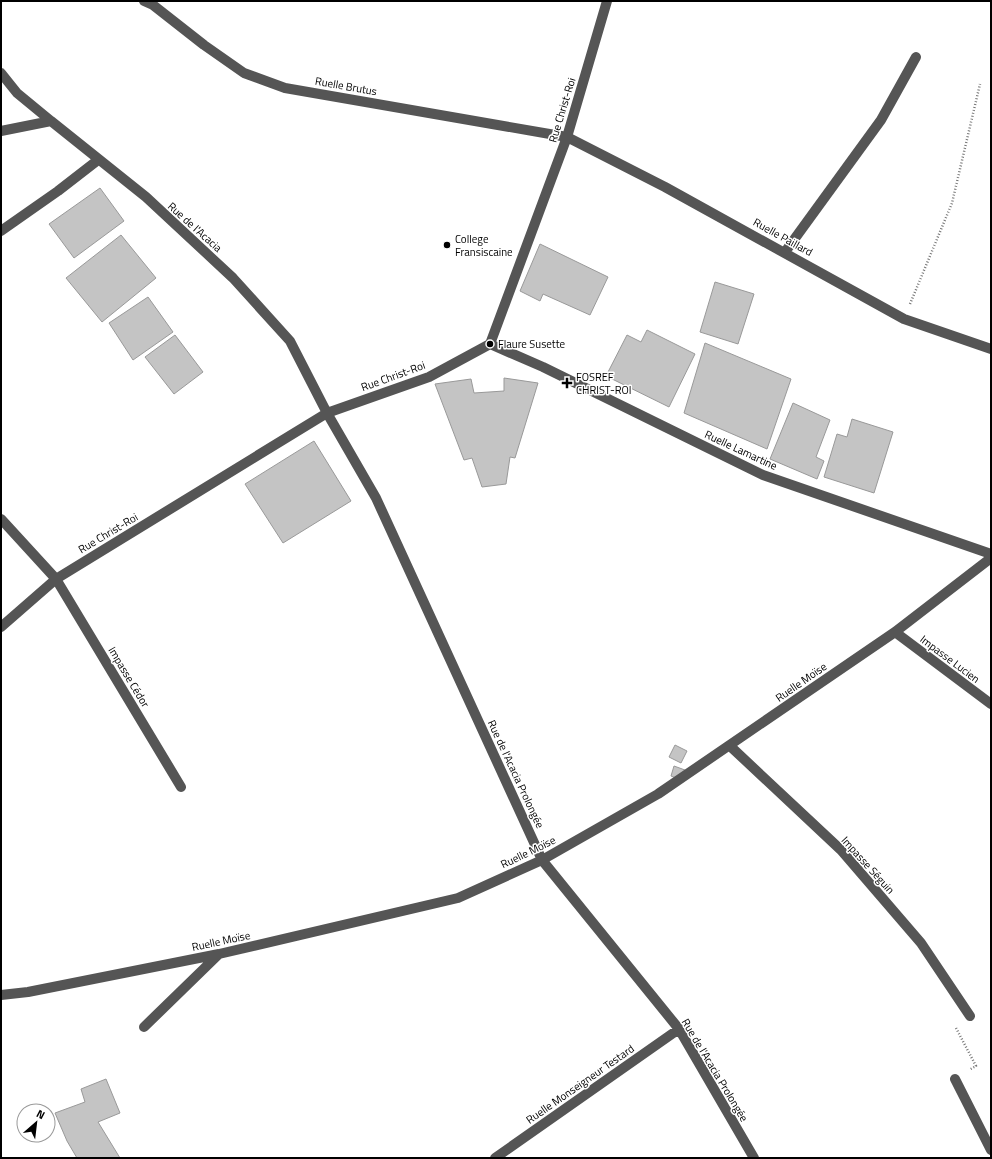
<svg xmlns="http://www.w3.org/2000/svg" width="992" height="1159" font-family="'Titillium Web',sans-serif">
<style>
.building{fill:#c4c4c4;stroke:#999}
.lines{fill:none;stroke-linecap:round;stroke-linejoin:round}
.path{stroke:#777;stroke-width:2.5;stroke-dasharray:1 2;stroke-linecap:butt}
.minor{stroke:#555;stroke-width:10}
.poi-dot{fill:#000;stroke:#fff;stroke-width:1.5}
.labels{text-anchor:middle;stroke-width:3;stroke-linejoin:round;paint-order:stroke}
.street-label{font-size:11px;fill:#000;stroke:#fff}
.poi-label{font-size:11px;fill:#000;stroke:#fff;text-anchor:start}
</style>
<rect width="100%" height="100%" fill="#fff"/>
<path class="building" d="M100,188L124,221L74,258L49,224Z
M121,235L156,278L102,322L66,278Z
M540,244L608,277L590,315L543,294L540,301L520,291Z
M715,282L754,294L738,344L700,332Z
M148,297L173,332L133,360L109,323Z
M647,330L695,354L669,407L606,376L627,335L641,342Z
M175,335L203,372L174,394L145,357Z
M705,343L791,379L767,449L684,413Z
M504,378L538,383L515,458L510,457L506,484L482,487L472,458L464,460L435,384L471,379L474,393L504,391Z
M793,403L830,420L816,457L824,461L817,479L770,459Z
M852,419L893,432L874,493L824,477L837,434L847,437Z
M314,441L351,501L283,543L245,484Z
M675,745L687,751L681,763L669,757Z
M674,766L685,770L681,780L671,776Z
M106,1079L120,1113L98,1122L120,1158H77L67,1141L55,1113L85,1102L81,1089Z"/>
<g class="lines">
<path class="path" d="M910,304L952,203L980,84
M956,1028L976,1066L969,1070"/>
<path class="minor" d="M144,1L153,5L204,45L244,73L285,88L567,137L665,187L904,319L991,349
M1,73L17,93L51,121
M1,131L51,121L146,197L233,278L290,341L327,413L376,498L542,860L679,1029L754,1158
M1,231L58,191L98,160
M785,252L881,120L916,57
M490,344L543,367L763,475L991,554
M1,519L56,579L181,787
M1,627L56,579L327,413L429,377L490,344L567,137L607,1
M895,632L991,704
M730,746L841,850L921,943L970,1016
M1,995L28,992L219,954L458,898L542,860L658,794L895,632L991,558
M144,1027L219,954
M955,1079L991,1150
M495,1158L679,1029"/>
</g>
<g class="poi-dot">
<circle cx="447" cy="245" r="4"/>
<circle cx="490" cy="344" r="4"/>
<path d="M565 377h4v4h4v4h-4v4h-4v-4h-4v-4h4z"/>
</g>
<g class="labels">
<g class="street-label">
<text transform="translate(346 86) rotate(10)" y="4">Ruelle Brutus</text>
<text transform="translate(562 110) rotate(-73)" y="4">Rue Christ-Roi</text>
<text transform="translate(195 227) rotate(42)" y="4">Rue de l'Acacia</text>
<text transform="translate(783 237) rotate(29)" y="4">Ruelle Paillard</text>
<text transform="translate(393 376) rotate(-20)" y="4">Rue Christ-Roi</text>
<text transform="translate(741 450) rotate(25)" y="4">Ruelle Lamartine</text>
<text transform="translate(108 533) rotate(-31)" y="4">Rue Christ-Roi</text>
<text transform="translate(950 659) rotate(37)" y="4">Impasse Lucien</text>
<text transform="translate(129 677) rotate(59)" y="4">Impasse Cédor</text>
<text transform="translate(801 682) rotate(-35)" y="4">Ruelle Moïse</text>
<text transform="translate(516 774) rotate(65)" y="4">Rue de l'Acacia Prolongée</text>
<text transform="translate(528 852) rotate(-26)" y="4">Ruelle Moïse</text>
<text transform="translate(868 865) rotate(48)" y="4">Impasse Séguin</text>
<text transform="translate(221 941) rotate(-12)" y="4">Ruelle Moïse</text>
<text transform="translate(715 1070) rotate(59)" y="4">Rue de l'Acacia Prolongée</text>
<text transform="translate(580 1084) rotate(-35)" y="4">Ruelle Monseigneur Testard</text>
</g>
<g class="poi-label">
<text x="455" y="243">College<tspan x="455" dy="13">Fransiscaine</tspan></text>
<text x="498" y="348">Flaure Susette</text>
<text x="576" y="381">FOSREF<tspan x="576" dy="13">CHRIST-ROI</tspan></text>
</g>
</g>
<rect width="992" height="1159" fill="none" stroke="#000000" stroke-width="4"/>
<g transform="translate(36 1123) rotate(28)"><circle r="19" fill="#ffffff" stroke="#999999"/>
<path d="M0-3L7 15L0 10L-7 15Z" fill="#000000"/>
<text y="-6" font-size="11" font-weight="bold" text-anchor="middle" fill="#000000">N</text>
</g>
</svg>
